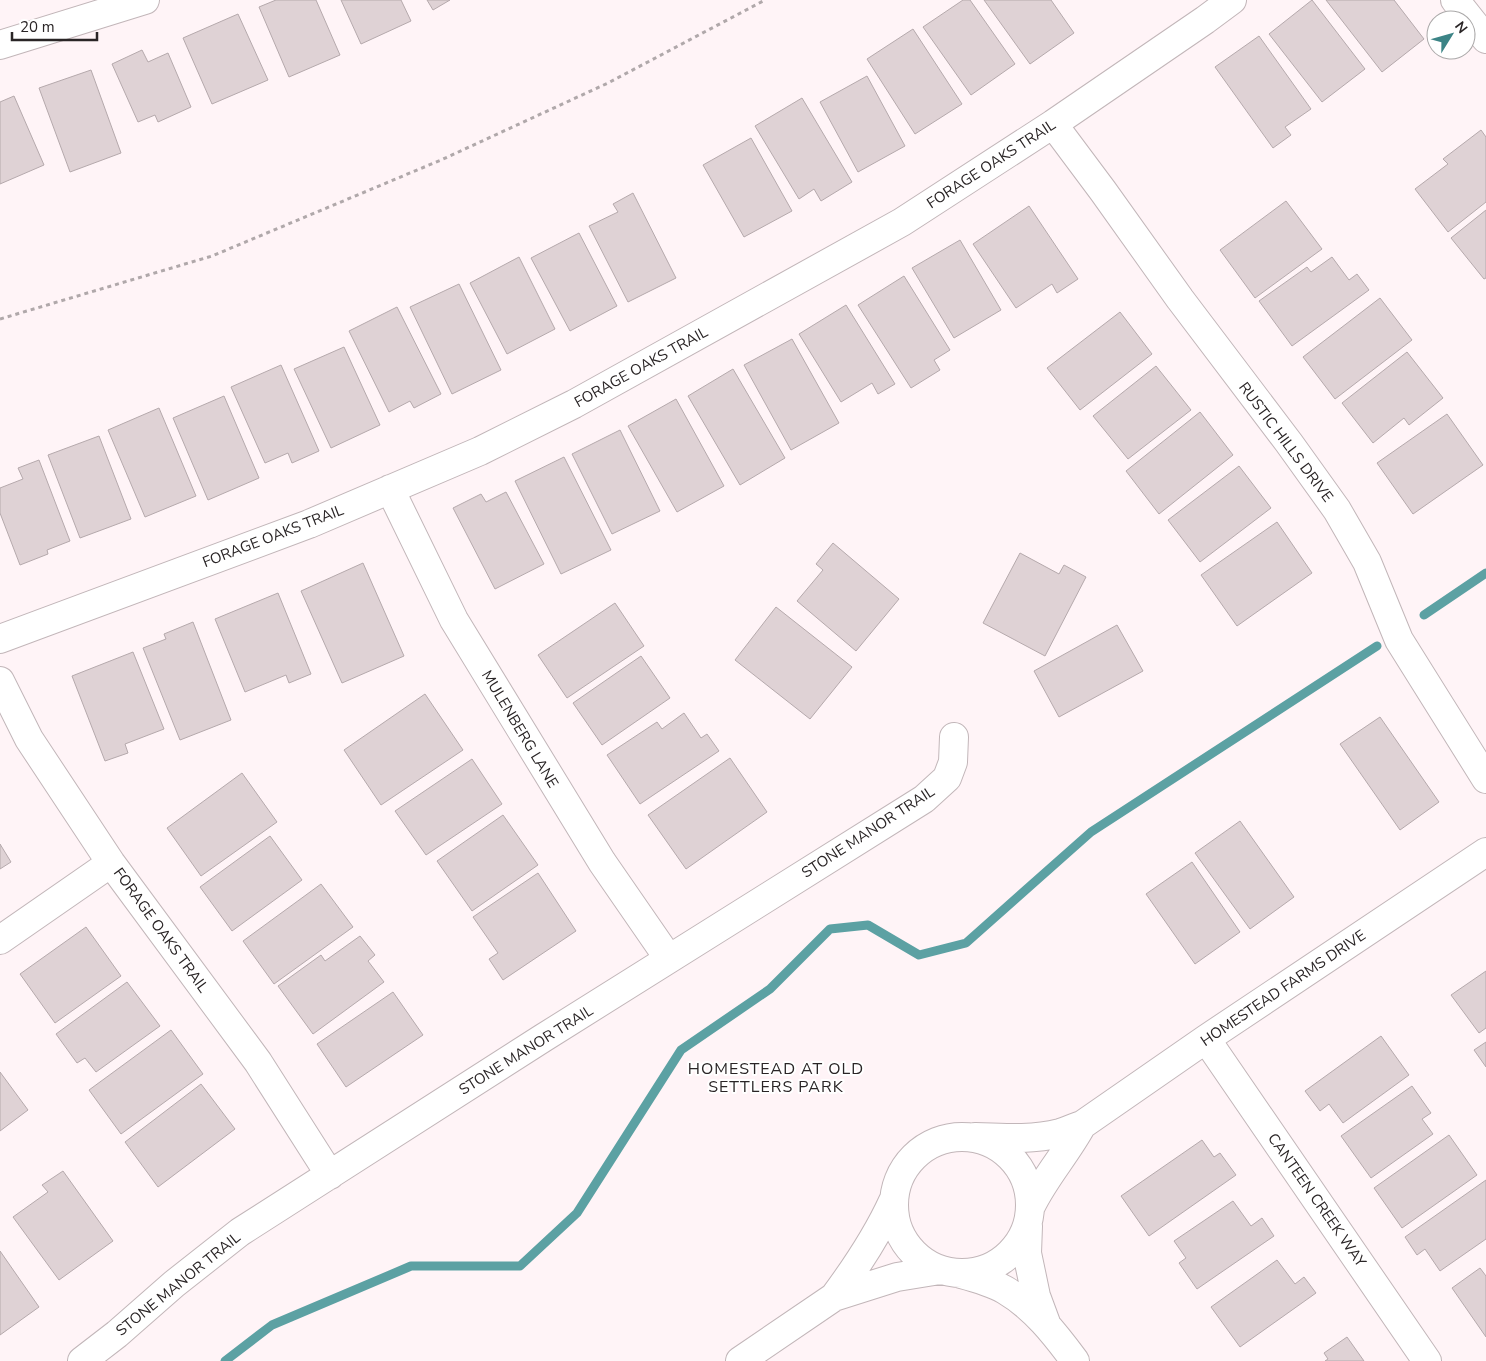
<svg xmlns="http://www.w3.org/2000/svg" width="1486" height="1361" font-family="'Nunito Sans',sans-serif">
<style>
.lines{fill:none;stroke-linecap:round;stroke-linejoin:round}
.stream{stroke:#5ca1a3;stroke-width:9}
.building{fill:#dfd2d5;stroke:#b5a9ac}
.minor-casing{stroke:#c2b6b9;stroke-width:30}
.path{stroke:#b0a8aa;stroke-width:3;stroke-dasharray:4 4;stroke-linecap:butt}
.minor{stroke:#fff;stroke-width:28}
.labels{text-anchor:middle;stroke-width:4;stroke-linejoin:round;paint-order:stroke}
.street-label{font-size:15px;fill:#2a2526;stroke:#fff}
.neighbourhood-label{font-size:16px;letter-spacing:1px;fill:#2a2526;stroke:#fff}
</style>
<rect width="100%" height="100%" fill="#fff4f7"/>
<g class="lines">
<path class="stream" d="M1424,615L1486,573
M225,1361L272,1325L411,1266H520L577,1213L681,1050L770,989L830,929L868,925L919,955L966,943L1091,832L1377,646"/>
</g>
<path class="building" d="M276,0H316L340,55L289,77L259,7Z
M341,0H401L411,21L361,44Z
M427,0H450L433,10Z
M963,0H970L1015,64L971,95L923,27Z
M984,0H1051L1074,33L1030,64Z
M1312,0L1365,69L1322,102L1269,34Z
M1326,0H1394L1424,39L1382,72Z
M238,14L268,80L212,104L183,38Z
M913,29L962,104L915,134L867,59Z
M1259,36L1311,109L1285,127L1291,135L1273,148L1215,67Z
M142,50L148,62L168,53L191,107L158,122L155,115L138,122L112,64Z
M91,70L121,153L70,172L39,88Z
M867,76L905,146L858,172L820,102Z
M14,96L44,165L0,184V102Z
M802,98L852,182L821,201L814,189L799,199L755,126Z
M1481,130L1486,137V202L1448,232L1415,189L1448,164L1443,159Z
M751,138L792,211L744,237L703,165Z
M633,193L676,278L628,302L589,226L618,212L613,204Z
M1286,201L1322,249L1255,298L1220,250Z
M1029,206L1078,279L1057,293L1052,284L1016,308L973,244Z
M1486,210V278L1484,279L1451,238Z
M579,233L617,306L570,331L531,258Z
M960,240L1001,310L954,338L912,268Z
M519,257L555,329L507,354L470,283Z
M1332,257L1349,280L1357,274L1369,290L1292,346L1259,301L1307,267L1311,272Z
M904,276L950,350L934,360L940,370L911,388L858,305Z
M459,284L501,370L452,394L410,307Z
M1380,298L1412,340L1335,399L1303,357Z
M846,305L895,384L878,394L872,383L841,402L799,334Z
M397,307L441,394L414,408L410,401L389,412L349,331Z
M1120,312L1152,354L1080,410L1047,368Z
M792,339L839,423L791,450L744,365Z
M344,347L380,425L331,448L294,369Z
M1407,352L1443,398L1409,425L1404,418L1373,443L1342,403Z
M281,365L319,451L292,463L288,453L265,463L231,387Z
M1156,366L1191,410L1128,459L1093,416Z
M733,369L785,458L740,485L688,396Z
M224,396L259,478L208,500L173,418Z
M676,399L724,486L677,512L628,426Z
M159,408L196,496L145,517L108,430Z
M1200,412L1233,455L1159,514L1126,471Z
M1447,414L1483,465L1413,514L1377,463Z
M620,430L660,511L612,534L572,454Z
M99,436L131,519L80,538L48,455Z
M564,457L611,550L561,574L515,481Z
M39,460L70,541L47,550L48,554L20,565L0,513V488L23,479L18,468Z
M1239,466L1271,508L1200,562L1168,520Z
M506,492L544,564L495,589L453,508L481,494L486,502Z
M1277,522L1312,573L1237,626L1201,575Z
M833,543L899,599L856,651L797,601L823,570L816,564Z
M1020,553L1059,574L1064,565L1086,577L1045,656L983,623Z
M363,563L404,656L342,683L301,591Z
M278,593L311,674L289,683L286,675L245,692L215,619Z
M615,603L644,646L567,698L538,655Z
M776,607L852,667L810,719L735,660Z
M193,622L231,720L180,740L143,648L166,639L164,634Z
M1117,625L1143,671L1059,717L1034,671Z
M133,652L164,729L125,744L128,753L105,761L72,676Z
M641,656L670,698L602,745L573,703Z
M425,694L463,750L381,805L344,750Z
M684,713L701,738L707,734L719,751L640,804L607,755L657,722L662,729Z
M1380,717L1439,802L1400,830L1340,744Z
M730,758L767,812L686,869L648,815Z
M472,759L502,804L426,855L395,811Z
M242,773L277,822L201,876L167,828Z
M503,815L538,865L472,911L437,861Z
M1240,821L1294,897L1250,929L1195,853Z
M270,836L302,880L232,931L200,887Z
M0,844L11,862L0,869Z
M1192,862L1240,932L1195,964L1146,894Z
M538,873L576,931L503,980L489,959L498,953L473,917Z
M321,884L353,927L274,984L243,941Z
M86,927L121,976L55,1023L20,974Z
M360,936L375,955L368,961L384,982L313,1034L278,986L321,955L325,961Z
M1486,971V1028L1479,1033L1451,995Z
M127,982L160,1026L96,1072L85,1058L77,1063L56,1034Z
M393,992L423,1035L346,1087L317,1044Z
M171,1030L203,1074L121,1134L89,1090Z
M1381,1036L1409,1075L1343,1123L1329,1104L1320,1111L1305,1091Z
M1486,1042V1067L1474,1050Z
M0,1072L28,1110L0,1131Z
M201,1084L235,1129L158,1187L125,1142Z
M1412,1086L1431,1113L1422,1119L1433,1134L1371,1178L1341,1136Z
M1449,1135L1477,1175L1402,1228L1374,1188Z
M1202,1140L1214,1157L1220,1153L1236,1175L1149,1236L1121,1196Z
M63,1171L113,1241L59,1280L13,1217L48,1192L42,1185Z
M1486,1180V1239L1440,1271L1425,1249L1417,1255L1405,1237Z
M1233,1201L1251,1226L1262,1218L1274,1236L1197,1289L1179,1263L1186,1258L1174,1241Z
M0,1251L39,1307L0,1335Z
M1277,1260L1295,1284L1304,1277L1316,1293L1240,1347L1211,1307Z
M1480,1268L1486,1276V1337L1452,1288Z
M1347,1337L1364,1361H1325L1328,1359L1324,1353Z"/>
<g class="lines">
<defs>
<path id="minor" d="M1455,0L1486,39
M0,45L145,0
M1053,124L1103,191L1180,299L1289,443L1337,510L1367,562L1399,640L1486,779
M390,489L454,620L602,862L669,959
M0,639L309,524L480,451L574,404L902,222L1053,124L1205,20L1232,0
M0,681L29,739L111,863L258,1062L330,1175
M0,940L111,863
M1206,1039L1427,1361
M894 1205a68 68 0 1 1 136 0a68 68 0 1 1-136 0Z
M975,1137C1003,1138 1033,1140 1060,1133C1067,1131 1075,1127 1082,1125L1206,1039L1486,852
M1031,1206C1045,1177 1067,1153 1082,1125
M1028,1226L1027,1253L1036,1296L1046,1323
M961,1274C976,1278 991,1282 1005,1290C1034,1307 1055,1334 1075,1361
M834,1297C857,1266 877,1236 893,1201
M82,1361L117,1334L174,1284L240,1232L543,1038L924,799L947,778L953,762L954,737
M740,1361L834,1297L897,1277L940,1270"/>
</defs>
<use href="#minor" class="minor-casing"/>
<path class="path" d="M0,319L212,256L441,160L608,83L765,0"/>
<use href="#minor" class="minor"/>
</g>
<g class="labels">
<g class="street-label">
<text transform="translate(991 164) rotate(-33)" y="5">FORAGE OAKS TRAIL</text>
<text transform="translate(641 367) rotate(-29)" y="5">FORAGE OAKS TRAIL</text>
<text transform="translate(1286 442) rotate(53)" y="5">RUSTIC HILLS DRIVE</text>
<text transform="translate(273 536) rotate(-21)" y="5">FORAGE OAKS TRAIL</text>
<text transform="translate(520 729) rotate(59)" y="5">MULENBERG LANE</text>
<text transform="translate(868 832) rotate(-33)" y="5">STONE MANOR TRAIL</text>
<text transform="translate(161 930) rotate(54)" y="5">FORAGE OAKS TRAIL</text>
<text transform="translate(1283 988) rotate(-34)" y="5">HOMESTEAD FARMS DRIVE</text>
<text transform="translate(526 1050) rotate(-32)" y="5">STONE MANOR TRAIL</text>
<text transform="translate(1317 1200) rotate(55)" y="5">CANTEEN CREEK WAY</text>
<text transform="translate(178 1284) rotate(-39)" y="5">STONE MANOR TRAIL</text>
</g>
<g class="neighbourhood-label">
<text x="776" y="1074">HOMESTEAD AT OLD<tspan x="776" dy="18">SETTLERS PARK</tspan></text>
</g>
</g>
<g transform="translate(1451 35) rotate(53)"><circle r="24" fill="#ffffff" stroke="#aaa8a8"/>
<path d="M0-4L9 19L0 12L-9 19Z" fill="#3c8486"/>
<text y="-8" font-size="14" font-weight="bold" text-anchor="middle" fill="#2a2526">N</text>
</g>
<path d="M12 32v8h85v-8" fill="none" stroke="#2a2526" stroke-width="2.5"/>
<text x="20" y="32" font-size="15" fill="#2a2526" stroke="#ffffff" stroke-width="4" paint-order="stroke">20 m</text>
</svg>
